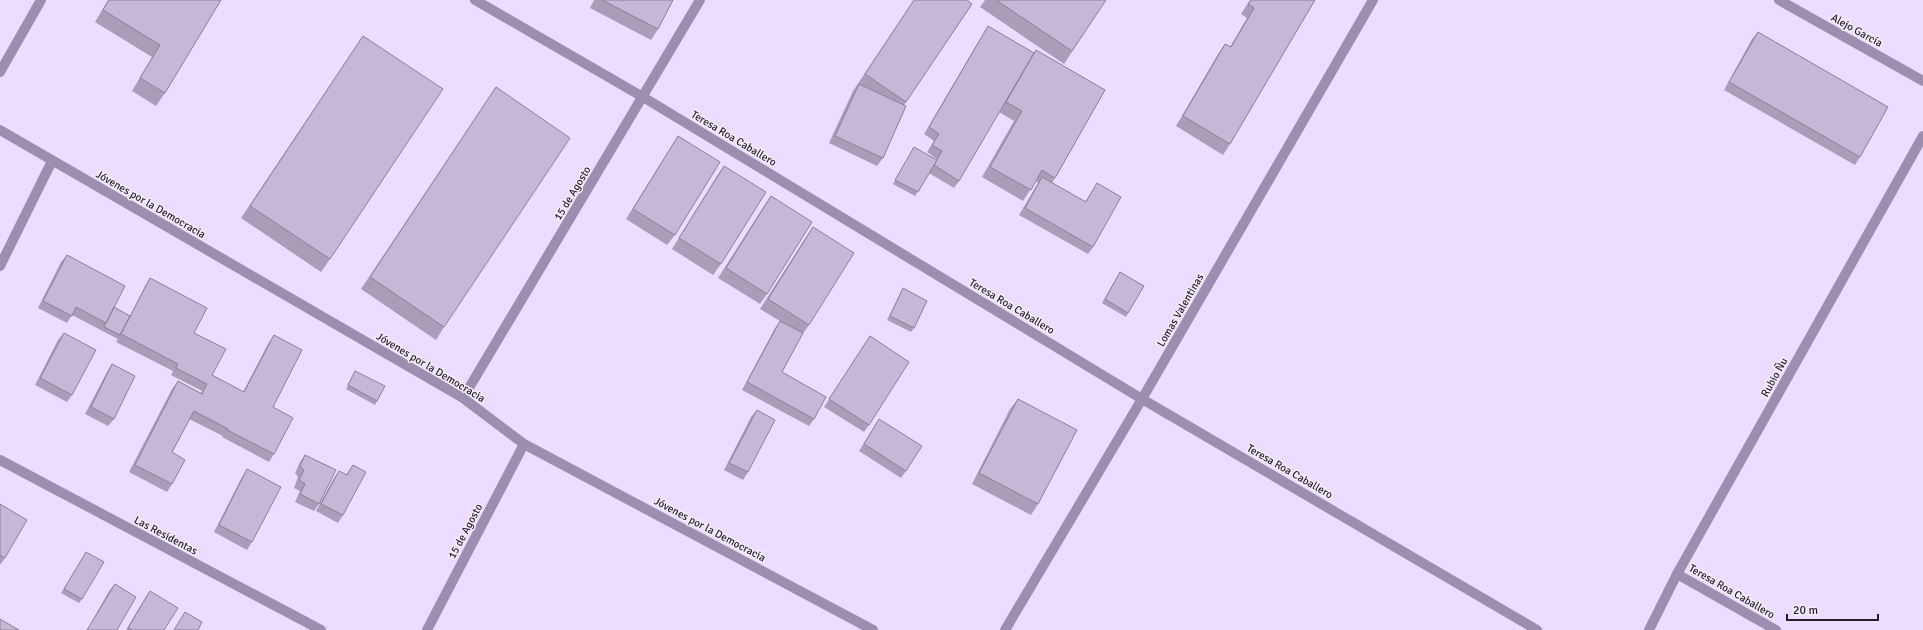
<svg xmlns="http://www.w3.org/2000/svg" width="1923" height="630" font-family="Signika,sans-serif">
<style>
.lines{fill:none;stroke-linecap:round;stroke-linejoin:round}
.minor{stroke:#9d8eaf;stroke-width:10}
.wall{fill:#aa9dba}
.building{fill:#c6b7d8;stroke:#8b8097}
.labels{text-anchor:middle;stroke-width:3;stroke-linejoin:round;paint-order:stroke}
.street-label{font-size:11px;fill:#251f2b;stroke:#f5eefc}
</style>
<rect width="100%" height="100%" fill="#ecdcff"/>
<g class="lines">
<path class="minor" d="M475,0L643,97L1142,399L1537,630
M1779,0L1923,81
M0,72L41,0
M0,130L463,398L524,444L873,630
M0,266L52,161
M463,398L700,0
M0,460L321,630
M1677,574L1776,630
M427,630L524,444
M1005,630L1142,399L1373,0
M1649,630L1677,574L1923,136"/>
</g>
<path class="wall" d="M108,0H221L165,93L156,106L132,91L152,57L95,22Z
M594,0H673L658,29L651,40L590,8Z
M914,0H967L972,4L904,105L883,158L877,166L829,143L853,91Z
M985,0H1106L1064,64L980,7Z
M1250,0H1315L1230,144L1223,155L1176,126L1218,54L1225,44L1230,47L1247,18L1241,14Z
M988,26L1034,53L1055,178L1052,183L1085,202L1097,183L1093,247L1088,254L1019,215L1038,183L1036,181L1023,201L982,177L1014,121L999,112L959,181L954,188L929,173L915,196L893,184L914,147L936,160L937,159L927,152L934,141L924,134L983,34Z
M1758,32L1860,157L1855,165L1724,90L1752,39Z
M363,36L330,259L321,272L241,218Z
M496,87L444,327L436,340L361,289Z
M678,136L675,235L667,245L626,219L671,147Z
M724,166L721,264L713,275L672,249L717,176Z
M771,196L767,294L760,304L718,278L764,206Z
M813,227L809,325L802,335L782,372L814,419L809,426L742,390L775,328L780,321L760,309L806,237Z
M67,255L114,307L130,316L145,286L150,278L194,333L212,375L243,392L269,342L274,335L273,407L274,454L269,462L222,437L223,436L189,419L172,452V484L167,492L129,472L172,389L178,381L201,393L202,391L171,375L173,371L116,342L118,339L72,315L67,323L38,308L61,262Z
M1120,272L1128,313L1126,317L1102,303Z
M903,288L914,328L911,332L887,320Z
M64,333L72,395L67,402L35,385L58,340Z
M870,336L869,425L864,432L824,407Z
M112,364L114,419L108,426L85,414L107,372Z
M355,371L377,401L375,405L346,389Z
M1018,399L1038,504L1031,515L972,484L1010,409Z
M757,410L748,472L743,480L724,470L751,417Z
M879,419L906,471L901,478L859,451Z
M305,455L319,504L314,511L295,502L300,491L294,488L298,477L295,473L300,462Z
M353,465L343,515L338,523L316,511L334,478L339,471L346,475Z
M247,469L252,542L247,550L214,532L242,477Z
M0,504L5,558L0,565Z
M86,552L82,599L79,603L61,593Z
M115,584L117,630H87L109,591Z
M150,591L164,630H126L145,598Z"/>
<path class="building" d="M109,0H221L165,93L140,78L160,45L103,10Z
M602,0H673L658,29Z
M914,0H967L972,4L906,102L865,74Z
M996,0H1106L1072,51Z
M1251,0H1315L1230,144L1183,116L1225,44L1231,47L1254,8L1248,4Z
M988,26L1034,53L959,181L934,165L942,151L932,145L939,134L929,127Z
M1758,32L1888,107L1860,157L1729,82Z
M363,36L443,89L330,259L250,206Z
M1036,50L1105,90L1055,178L1042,170L1031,190L990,167L1022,111L1006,102Z
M859,84L906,106L883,158L835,136Z
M496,87L570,138L444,327L370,277Z
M678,136L720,162L675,235L633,209Z
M914,147L937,160L918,192L895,180Z
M724,166L766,192L721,264L679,238Z
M1042,177L1086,202L1097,183L1121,197L1093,247L1025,208Z
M771,196L812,222L767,294L726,268Z
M813,227L854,253L809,325L768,299Z
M67,255L125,286L106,323L76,307L72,316L43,301Z
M1120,272L1144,286L1128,313L1105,299Z
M150,278L207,308L194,333L226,349L212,375L244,392L274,335L302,350L273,407L293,418L274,454L227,430L228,429L194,411L172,452L185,460L172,484L135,465L178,381L202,394L207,384L176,368L178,364L121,334Z
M903,288L927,301L914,328L890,316Z
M114,307L130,316L120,335L104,327Z
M780,321L803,333L782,372L826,397L814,419L747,382Z
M64,333L96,350L72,395L40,378Z
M870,336L909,362L869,425L829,399Z
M112,364L135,376L114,419L91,407Z
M355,371L385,386L377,401L348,385Z
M1018,399L1077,430L1038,504L979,473Z
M757,410L775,420L748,472L729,463Z
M879,419L922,446L906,471L864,444Z
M305,455L336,470L319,504L300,494L305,484L299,480L304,470L300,466Z
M353,465L366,472L343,515L321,504L339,471L347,475Z
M247,469L281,487L252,542L219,525Z
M0,504L27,520L5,558L0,555Z
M86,552L104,562L82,599L64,589Z
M115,584L136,597L117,630H87Z
M150,591L178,608L164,630H132L128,628Z
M185,612L202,622L198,630H174Z
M0,619L19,630H0Z"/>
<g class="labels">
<g class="street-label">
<text transform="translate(1857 30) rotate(29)" y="4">Alejo García</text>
<text transform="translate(734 138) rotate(31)" y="4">Teresa Roa Caballero</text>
<text transform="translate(572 193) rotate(-59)" y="4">15 de Agosto</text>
<text transform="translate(151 204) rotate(30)" y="4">Jóvenes por la Democracia</text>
<text transform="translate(1012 306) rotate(31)" y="4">Teresa Roa Caballero</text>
<text transform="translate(1180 310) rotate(-60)" y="4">Lomas Valentinas</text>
<text transform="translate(431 367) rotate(31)" y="4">Jóvenes por la Democracia</text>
<text transform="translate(1774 377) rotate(-61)" y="4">Rubio Ñu</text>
<text transform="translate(1290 471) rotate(30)" y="4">Teresa Roa Caballero</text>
<text transform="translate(710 529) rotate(28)" y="4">Jóvenes por la Democracia</text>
<text transform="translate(465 531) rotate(-62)" y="4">15 de Agosto</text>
<text transform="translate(166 535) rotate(28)" y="4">Las Residentas</text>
<text transform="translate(1732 591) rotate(30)" y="4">Teresa Roa Caballero</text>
</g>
</g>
<path d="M1787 614v6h91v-6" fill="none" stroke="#251f2b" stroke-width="2"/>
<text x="1793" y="614" font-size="12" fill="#251f2b" stroke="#f5eefc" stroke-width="3" paint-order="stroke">20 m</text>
</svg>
